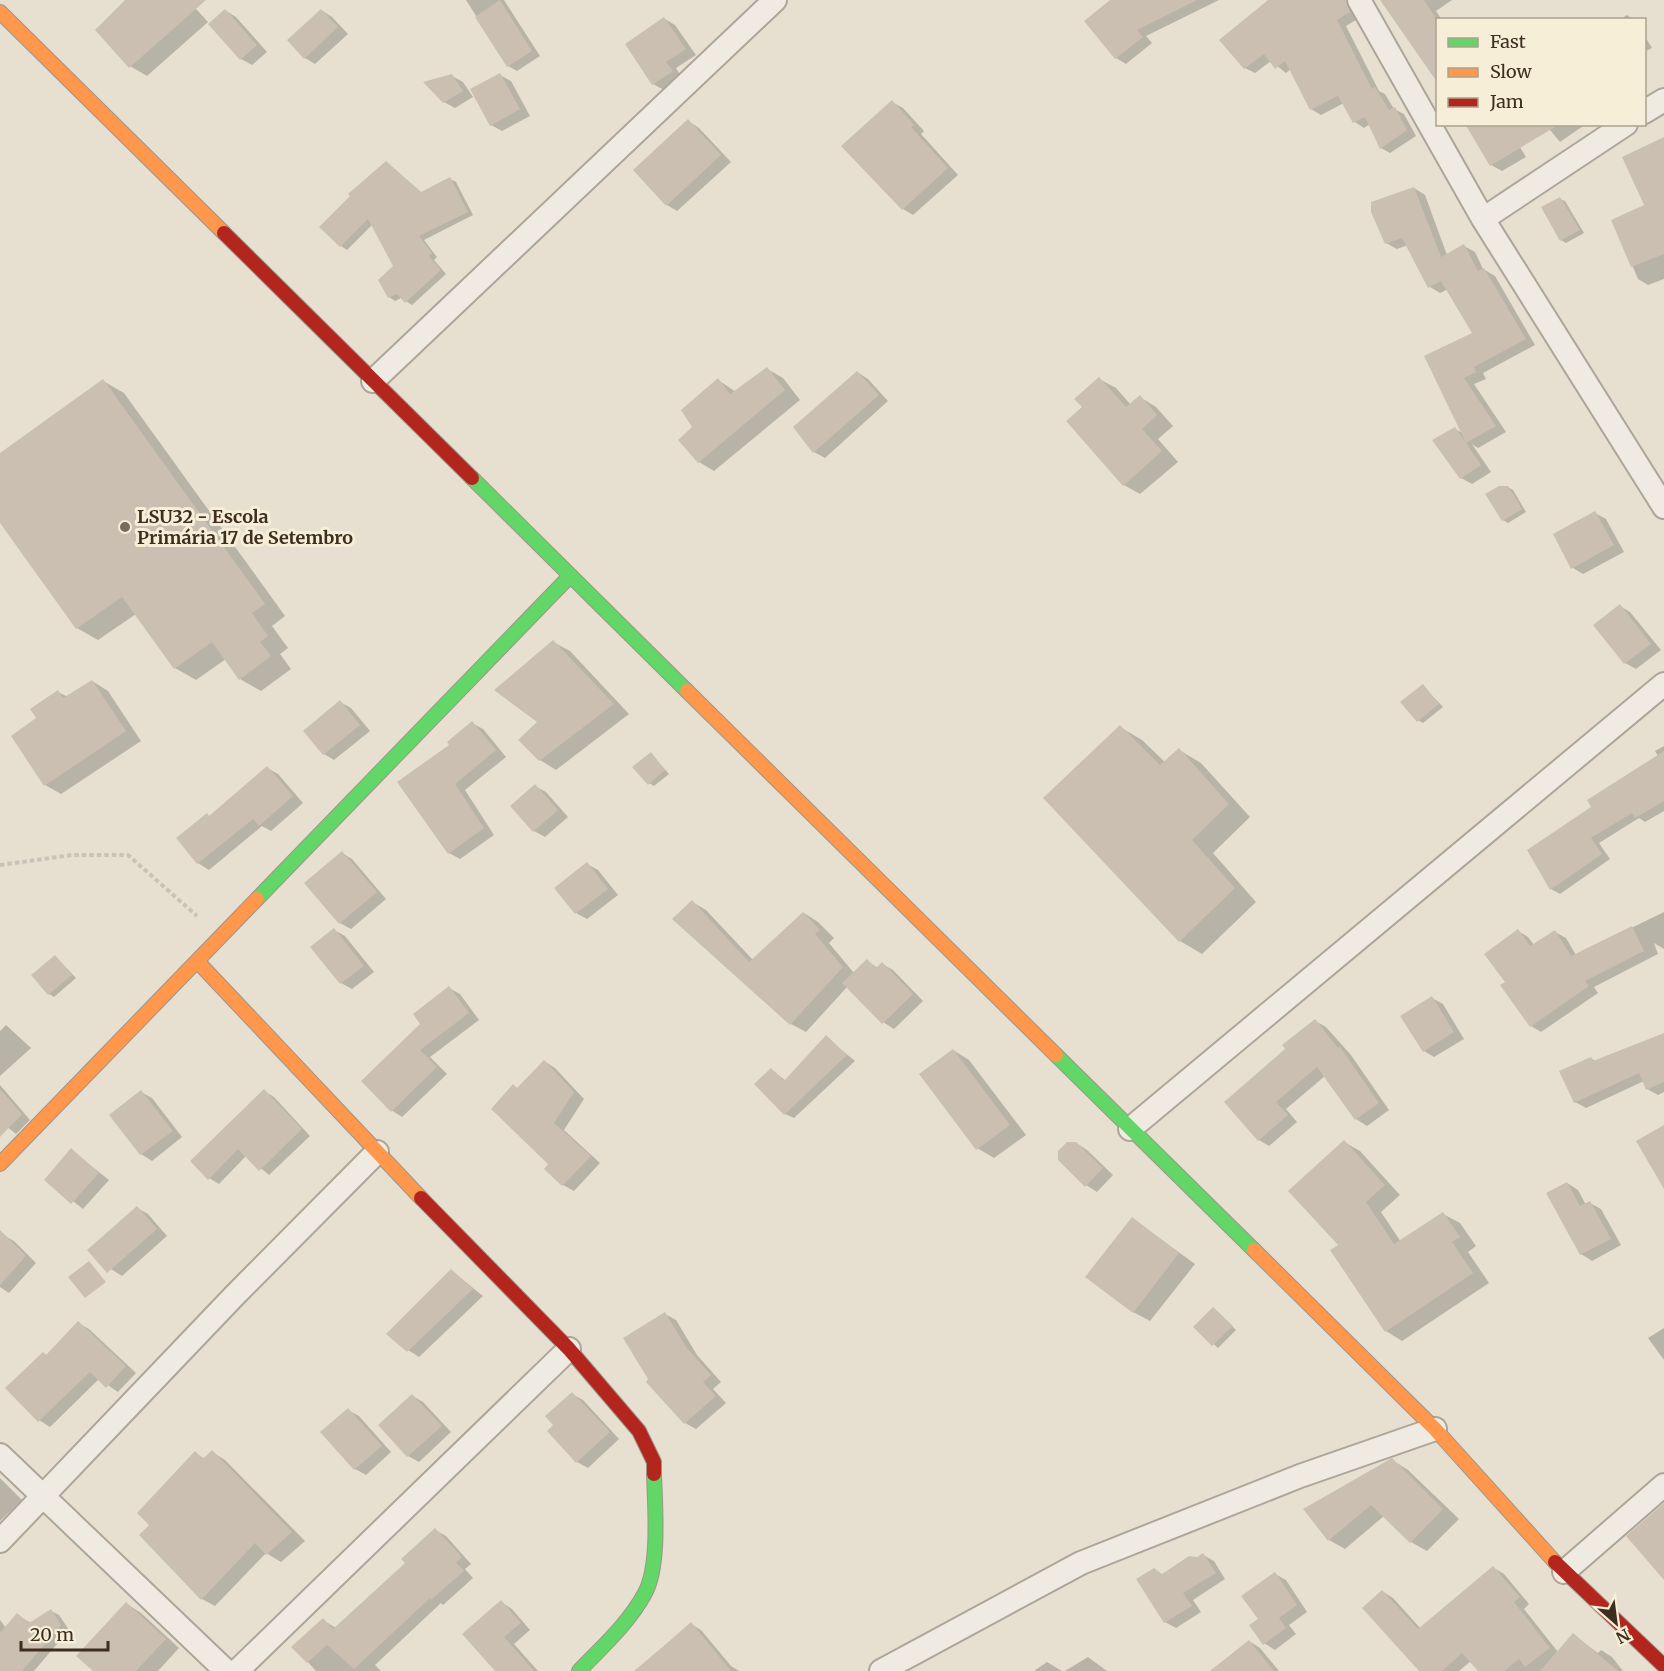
<svg xmlns="http://www.w3.org/2000/svg" width="1664" height="1671" font-family="Merriweather,serif">
<style>
.shadow{fill:#0003}
.building{fill:#cbbfb2}
.lines{fill:none;stroke-linecap:round;stroke-linejoin:round}
.street-casing{stroke:#ada599;stroke-width:26}
.fast-casing{stroke:#9c958a;stroke-width:16}
.slow-casing{stroke:#9c958a;stroke-width:16}
.jam-casing{stroke:#9c958a;stroke-width:16}
.path{stroke:#c8c2b9;stroke-width:4;stroke-dasharray:4.5 3;stroke-linecap:butt}
.street{stroke:#efebe3;stroke-width:22}
.fast{stroke:#63d668;stroke-width:14}
.slow{stroke:#ff974d;stroke-width:14}
.jam{stroke:#b3261e;stroke-width:14}
.poi-dot{fill:#786c5e;stroke:#f7eed8;stroke-width:2}
.labels{text-anchor:middle;stroke-width:6;stroke-linejoin:round;paint-order:stroke}
.poi-label{font-size:18px;font-weight:bold;fill:#3d2e20;stroke:#f7eed8;text-anchor:start}
</style>
<rect width="100%" height="100%" fill="#e7e0d1"/>
<path class="shadow" d="M127,0H188L208,22L147,76L130,66Z
M466,0H504L540,56L517,71L508,66Z
M1113,0H1219L1146,36L1152,43L1126,64L1116,58Z
M1270,0H1345L1356,20L1346,26L1379,91L1385,94L1394,109L1404,114L1416,136L1390,153L1381,148L1370,124L1364,128L1355,122L1344,103L1321,115L1311,109L1291,69L1286,73L1271,61L1255,73L1245,68Z
M1382,0H1452L1436,11L1442,20H1438V66L1435,67Z
M321,10L332,17L348,34L315,64L305,58Z
M226,11L236,17L267,52L252,65L241,59L211,25Z
M1627,15L1634,20H1619Z
M665,19L675,25L696,55L676,68L682,78L664,90L653,84Z
M1644,35L1652,48L1644,52Z
M500,75L511,81L530,116L502,131L491,125Z
M452,76L463,82L473,97L455,108L444,102Z
M892,102L903,108L924,131L921,134L958,175L913,215L903,209Z
M688,121L699,128L731,162L677,211L667,205Z
M1506,124L1526,157L1502,171L1491,165Z
M1545,124H1586L1560,142Z
M1664,139V279L1648,285L1638,279L1613,220L1646,206Z
M392,167L422,193L450,179L456,182L473,215L424,240L437,257L434,260L446,274L412,305L401,298L395,301L389,297L395,267L373,224L347,250L341,246Z
M1414,188L1425,195L1447,255L1464,246L1475,252L1483,269L1495,276L1535,345L1483,373L1486,379L1474,384L1506,432L1478,448L1472,444L1491,472L1472,484L1461,478L1455,429L1464,434L1426,357L1474,334L1448,289L1440,293L1430,287L1408,245L1397,249L1386,243Z
M1560,199L1565,201L1584,233L1566,243L1561,240Z
M767,369L783,378L800,400L714,471L699,462L694,427L718,380L736,392Z
M857,372L868,379L888,401L825,458L814,452Z
M1099,379L1116,388L1131,405L1140,397L1156,407L1173,426L1158,439L1178,462L1140,494L1124,485L1084,407Z
M103,381L124,393L285,616L272,626L288,648L280,654L291,669L261,691L240,679L226,659L196,680L175,668L136,614L98,640L77,628L0,520V455Z
M1508,487L1513,490L1526,512L1508,523L1503,520Z
M1595,513L1606,519L1624,552L1583,574L1573,568Z
M1620,606L1630,612L1661,650L1636,669L1625,663L1595,625Z
M553,642L570,651L629,714L556,770L540,760Z
M92,681L108,691L141,741L61,794L45,785L39,719L58,692L68,697Z
M1423,686L1443,707L1423,723L1418,720Z
M340,702L351,708L370,731L334,760L324,754Z
M472,723L483,729L506,757L465,790L494,835L460,859L449,853L452,745Z
M1120,727L1142,740L1165,762L1179,750L1201,763L1250,817L1213,853L1256,902L1202,954L1180,941L1045,798Z
M1664,746V811L1645,822L1639,818L1599,843L1610,859L1560,894L1551,889L1593,807L1658,756L1655,751Z
M651,754L669,774L654,786L649,783Z
M267,768L278,774L303,803L271,831L262,826L209,870L198,863L178,839L211,817Z
M535,786L546,792L568,817L545,837L534,831Z
M342,853L352,859L386,899L351,929L340,923Z
M587,864L598,870L618,895L587,919L576,913Z
M692,902L706,910L753,960L804,913L818,922L834,938L829,943L854,973L867,961L878,968L882,964L893,970L923,1001L894,1029L883,1022L848,986L806,1032L791,1024Z
M1664,912V949L1654,943L1658,954L1594,987L1598,993L1541,1032L1531,1026L1507,982L1518,931L1528,937L1534,945L1555,932L1566,938L1576,955Z
M334,930L345,936L374,972L352,989L341,983Z
M55,956L76,978L54,997L49,994Z
M449,988L460,994L479,1020L430,1057L447,1074L402,1117L391,1110L422,1024Z
M1432,998L1443,1004L1464,1039L1434,1057L1424,1051Z
M1315,1021L1326,1027L1351,1055L1389,1110L1367,1126L1356,1119L1325,1076L1286,1109L1297,1122L1269,1146L1259,1140L1287,1049Z
M6,1025L31,1048L0,1076V1031Z
M1664,1034V1092L1658,1095L1647,1089L1644,1081L1586,1108L1575,1102L1591,1058L1596,1062Z
M826,1037L855,1061L794,1118L785,1114L772,1070L786,1081Z
M953,1050L969,1060L1026,1135L994,1158L977,1148Z
M544,1061L555,1068L584,1099L564,1130L600,1163L574,1191L563,1185L513,1086L519,1089Z
M0,1085L30,1120L16,1134L0,1121Z
M264,1091L274,1097L310,1136L269,1175L246,1156L219,1184L209,1178Z
M141,1092L152,1098L182,1137L152,1161L141,1154Z
M1344,1142L1360,1151L1400,1195L1381,1212L1401,1242L1443,1214L1460,1223L1476,1246L1468,1252L1489,1283L1402,1341L1386,1331L1340,1245Z
M1076,1143L1087,1150L1113,1175L1097,1192L1086,1185Z
M71,1150L109,1180L83,1209L46,1180Z
M1567,1183L1578,1190L1586,1205L1590,1203L1601,1209L1621,1245L1592,1261L1581,1254Z
M137,1208L148,1214L167,1236L122,1276L111,1269Z
M1133,1219L1195,1264L1150,1321L1133,1312Z
M3,1235L14,1241L36,1263L9,1293L0,1287V1238Z
M452,1271L483,1296L419,1357L408,1350Z
M1218,1312L1236,1330L1218,1348L1195,1327Z
M665,1314L676,1320L697,1355L721,1382L713,1389L726,1403L696,1429L685,1423L648,1382Z
M78,1323L89,1329L136,1373L118,1392L99,1379L50,1427L39,1420L48,1356Z
M1664,1328V1360L1648,1338Z
M572,1394L583,1400L619,1439L588,1468L577,1462Z
M413,1396L423,1402L451,1432L419,1462L408,1456Z
M348,1410L359,1416L391,1452L366,1475L355,1469Z
M212,1452L225,1460L305,1541L281,1562L266,1553L215,1606L202,1599L152,1525L195,1453L205,1459Z
M1392,1460L1408,1470L1459,1519L1427,1551L1411,1542L1384,1516L1345,1549L1329,1540Z
M0,1478L22,1500L0,1521Z
M435,1530L446,1536L471,1564L465,1569L473,1578L443,1605L441,1603L375,1665L381,1671H316L294,1647L323,1620L336,1628L407,1563Z
M1203,1555L1214,1561L1225,1579L1193,1600L1201,1612L1176,1628L1165,1622L1162,1575Z
M1494,1568L1504,1574L1529,1604L1524,1609L1558,1652L1573,1635L1598,1653L1601,1650L1612,1657L1623,1671H1480L1471,1661L1459,1671H1421L1382,1591L1393,1598L1421,1629Z
M1275,1574L1286,1580L1307,1612L1289,1625L1296,1634L1275,1650L1264,1643L1260,1620Z
M501,1602L512,1609L530,1630L514,1644L538,1671H496Z
M127,1604L141,1613L179,1648L158,1671H95Z
M51,1611L59,1615L69,1630L34,1671H0V1620L6,1628L17,1615L31,1623Z
M691,1624L701,1630L731,1666L739,1671H637Z
M1249,1641L1260,1648L1279,1671H1229Z
M1088,1657L1107,1671H1065Z
M1047,1662L1062,1671H1034Z"/>
<path class="building" d="M125,0H206L129,68L95,30Z
M500,0L532,51L507,67L475,17Z
M1110,0H1197L1137,30L1143,37L1115,59L1084,21Z
M1268,0H1346L1350,12L1337,20L1372,89L1375,87L1389,110L1395,107L1407,130L1380,149L1365,117L1353,123L1338,96L1310,110L1285,61L1275,69L1264,54L1244,69L1219,40Z
M1380,0H1424L1437,20V82Z
M225,9L257,45L240,60L208,24Z
M321,9L338,27L304,59L287,40Z
M664,17L686,49L666,62L673,71L652,85L625,44Z
M500,73L520,109L490,126L470,89Z
M452,74L463,91L443,103L423,82Z
M892,100L914,125L911,127L948,168L902,210L841,146Z
M688,119L721,155L666,206L633,170Z
M1465,124H1560L1490,166Z
M1664,137V254L1631,267L1611,220L1644,205L1622,157Z
M386,161L421,192L450,177L468,212L419,236L432,253L429,256L441,270L405,303L397,294L388,298L378,280L393,266L368,219L340,247L319,227L350,196L348,194Z
M1414,187L1441,257L1464,244L1478,271L1484,268L1526,339L1474,367L1476,372L1464,378L1496,426L1466,443L1424,356L1472,333L1441,281L1428,288L1402,238L1385,244L1371,212V202Z
M1560,197L1580,230L1560,241L1541,207Z
M767,367L785,390L698,463L678,440L692,427L681,410L718,378L730,394Z
M857,371L879,395L813,453L793,427Z
M1099,377L1126,407L1140,395L1157,415L1142,429L1162,451L1123,486L1066,421L1082,407L1074,399Z
M103,379L265,604L252,613L268,636L260,642L271,656L239,680L212,642L174,669L122,597L76,629L0,523V453Z
M1455,427L1481,465L1460,479L1432,440Z
M1499,486H1508L1522,509L1502,521L1485,494Z
M1595,511L1614,545L1571,569L1553,534Z
M1620,604L1651,644L1624,664L1593,625Z
M553,640L614,704L539,761L518,740L537,722L494,690Z
M92,680L126,731L44,786L11,736L36,718L30,709L58,690L63,698Z
M1423,684L1439,704L1417,722L1400,702Z
M340,700L360,725L323,755L303,731Z
M472,721L496,750L455,784L484,828L448,854L397,782L449,745L447,742Z
M1120,725L1160,765L1179,748L1229,804L1192,840L1235,888L1179,942L1043,798Z
M1664,751V801L1635,818L1632,813L1591,838L1602,854L1550,890L1527,850L1591,807L1587,800Z
M651,752L665,770L648,785L632,767Z
M267,766L293,796L259,826L253,819L197,864L176,838L207,813L209,816Z
M535,784L558,810L533,832L510,806Z
M342,851L377,892L339,924L304,883Z
M587,862L608,889L575,914L554,888Z
M692,900L749,962L803,912L820,930L815,934L843,967L790,1025L672,919Z
M1632,926L1644,951L1585,981L1589,986L1530,1027L1500,985L1505,982L1484,954L1518,929L1530,946L1555,930L1571,956Z
M334,928L364,966L340,984L310,947Z
M55,955L72,975L48,995L31,975Z
M867,959L876,968L882,962L913,994L882,1024L842,983Z
M449,986L469,1013L420,1050L437,1067L391,1112L361,1081L420,1024L413,1014Z
M1432,996L1454,1032L1423,1052L1400,1016Z
M1315,1019L1338,1048L1340,1047L1379,1103L1355,1120L1317,1067L1276,1102L1288,1115L1258,1141L1224,1102L1285,1049L1282,1045Z
M1664,1033V1082L1646,1090L1639,1073L1574,1103L1559,1071L1591,1057L1593,1061Z
M826,1035L847,1055L784,1115L754,1084L771,1068L784,1081Z
M953,1049L1010,1125L976,1150L919,1074Z
M544,1060L574,1092L554,1123L591,1156L562,1186L544,1169L548,1164L491,1109L513,1084L517,1088Z
M0,1089L22,1114L0,1137Z
M264,1089L302,1129L259,1171L238,1149L208,1180L190,1161Z
M141,1090L173,1131L140,1155L109,1115Z
M1664,1125V1189L1636,1141Z
M1344,1140L1385,1185L1366,1202L1394,1244L1443,1212L1460,1237L1452,1242L1473,1273L1385,1332L1330,1250L1338,1245L1288,1191Z
M1067,1142H1076L1103,1168L1085,1187L1058,1160V1151Z
M71,1148L99,1173L71,1204L44,1180Z
M1567,1182L1580,1206L1590,1201L1611,1239L1580,1255L1546,1193Z
M137,1206L157,1229L107,1273L87,1250Z
M1132,1217L1179,1253L1133,1313L1085,1277Z
M0,1230L26,1256L0,1285Z
M89,1261L106,1282L85,1298L68,1277Z
M451,1269L473,1289L407,1352L386,1334Z
M1213,1307L1233,1326L1212,1346L1193,1327Z
M665,1312L686,1347L711,1375L703,1382L716,1396L684,1424L646,1382L648,1379L623,1338Z
M78,1321L126,1366L106,1388L90,1372L38,1422L5,1388L43,1352L46,1355Z
M572,1392L610,1432L576,1463L547,1431L553,1425L545,1416Z
M412,1394L442,1426L407,1457L378,1425Z
M348,1408L382,1446L354,1470L320,1432Z
M212,1450L292,1532L266,1555L255,1543L201,1600L139,1535L149,1525L137,1513L195,1451L203,1459Z
M1392,1458L1443,1509L1410,1543L1371,1505L1328,1541L1303,1509Z
M1664,1503V1580L1626,1536Z
M435,1528L462,1557L456,1563L464,1571L431,1600L430,1598L354,1669L327,1645L307,1663L291,1647L323,1618L333,1629L405,1563L401,1559Z
M1203,1553L1216,1573L1183,1593L1192,1606L1164,1623L1136,1579L1154,1568L1162,1574L1189,1556L1197,1557Z
M1493,1566L1520,1597L1514,1602L1550,1648L1525,1667L1519,1659L1504,1671H1478L1462,1653L1442,1671H1419L1362,1608L1382,1590L1418,1629Z
M1275,1572L1297,1605L1279,1618L1286,1628L1263,1645L1249,1625L1258,1619L1241,1596Z
M501,1600L521,1623L504,1637L534,1671H495L462,1634Z
M126,1602L166,1639L136,1671H93L76,1656Z
M51,1609L61,1625L22,1671H0V1633L17,1613L29,1623Z
M691,1622L731,1671H634L666,1644Z
M1573,1633L1618,1671H1540Z
M1249,1640L1274,1671H1210Z"/>
<g class="lines">
<defs>
<path id="street" d="M1359,0L1483,219L1664,507
M1644,112L1664,100
M1483,219L1626,124
M373,381L775,0
M1130,1129L1664,684
M0,1455L226,1671
M0,1541L236,1294L377,1152
M1564,1572L1664,1485
M237,1671L569,1349
M881,1671L1081,1563L1300,1476L1435,1429"/>
<path id="fast" d="M472,478L687,691
M257,899L570,576
M1056,1055L1254,1250
M579,1671C602,1647 629,1623 645,1593C660,1565 655,1506 654,1474"/>
<path id="slow" d="M0,12L224,233
M687,691L1056,1055
M197,961L421,1198
M0,1164L257,899
M1254,1250L1435,1429L1555,1562"/>
<path id="jam" d="M224,233L472,478
M421,1198L569,1349L639,1431L654,1462V1474
M1555,1562L1664,1666"/>
</defs>
<use href="#street" class="street-casing"/>
<use href="#fast" class="fast-casing"/>
<use href="#slow" class="slow-casing"/>
<use href="#jam" class="jam-casing"/>
<path class="path" d="M0,865L72,855H128L197,916"/>
<use href="#street" class="street"/>
<use href="#fast" class="fast"/>
<use href="#slow" class="slow"/>
<use href="#jam" class="jam"/>
</g>
<circle class="poi-dot" cx="125" cy="527" r="6"/>
<g class="labels">
<g class="poi-label">
<text x="137" y="523">LSU32 - Escola<tspan x="137" dy="21">Primária 17 de Setembro</tspan></text>
</g>
</g>
<rect x="1436" y="18" width="210" height="108" fill="#f7eed8" stroke="#ada18e" stroke-width="1.5"/>
<rect x="1448" y="38" width="30" height="9" fill="#63d668" stroke="#ada18e" stroke-width="1.5"/>
<text x="1490" y="48" font-size="18" fill="#3d2e20">Fast</text>
<rect x="1448" y="68" width="30" height="9" fill="#ff974d" stroke="#ada18e" stroke-width="1.5"/>
<text x="1490" y="78" font-size="18" fill="#3d2e20">Slow</text>
<rect x="1448" y="98" width="30" height="9" fill="#b3261e" stroke="#ada18e" stroke-width="1.5"/>
<text x="1490" y="108" font-size="18" fill="#3d2e20">Jam</text>
<g transform="translate(1616 1623) rotate(152)" stroke="#f7eed8" stroke-width="4.5" paint-order="stroke">
<path d="M0-4.5L10 22L0 15L-10 22Z" fill="#3d2e20"/>
<text y="-9" font-size="16" font-weight="bold" text-anchor="middle" fill="#3d2e20">N</text>
</g>
<path d="M21 1641v9h87v-9" fill="none" stroke="#3d2e20" stroke-width="3"/>
<text x="30" y="1641" font-size="18" fill="#3d2e20" stroke="#f7eed8" stroke-width="4.5" paint-order="stroke">20 m</text>
</svg>
